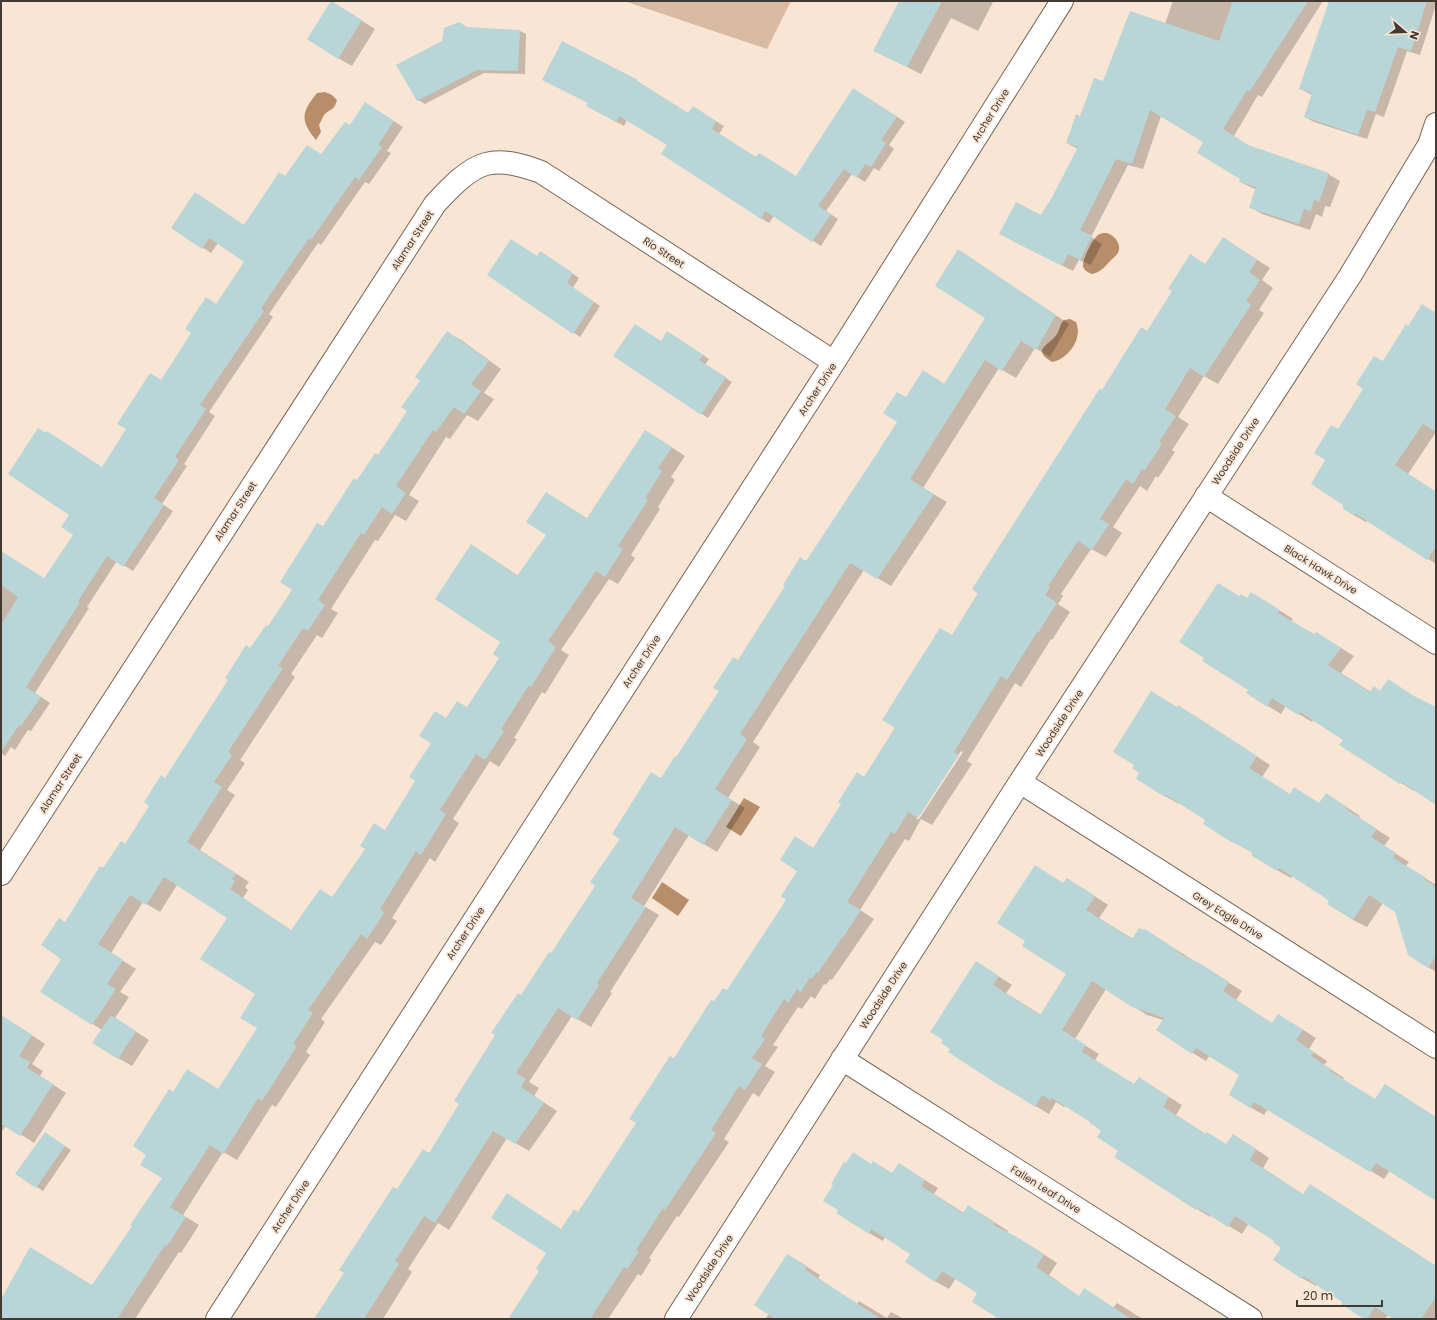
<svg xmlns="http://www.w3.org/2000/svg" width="1437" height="1320" font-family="Poppins,sans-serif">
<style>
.green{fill:#d9bba3}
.water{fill:#b88e6a}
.shadow{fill:#0003;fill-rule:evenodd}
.building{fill:#b8d6d8}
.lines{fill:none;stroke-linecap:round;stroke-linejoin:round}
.minor-casing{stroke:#776557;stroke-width:24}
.minor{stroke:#fff;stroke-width:22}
.labels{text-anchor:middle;stroke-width:3.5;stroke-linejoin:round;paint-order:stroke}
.street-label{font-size:10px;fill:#413932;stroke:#f9e5d4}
</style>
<rect width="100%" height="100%" fill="#f9e5d4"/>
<path class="green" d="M624,1H791L767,49Z"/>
<path class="water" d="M325,92L332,95L337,100C334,111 331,108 324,115C322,118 321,122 319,125L321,132L316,140C300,120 301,113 317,93Z
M1107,233C1115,236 1122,244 1118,253C1116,256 1112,259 1109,262C1104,268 1100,272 1092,274C1087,272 1084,270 1083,266C1082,260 1093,238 1098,235C1101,233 1104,233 1107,233Z
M1070,319L1076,322C1083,338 1069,359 1052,362C1030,349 1050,345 1057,334C1060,329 1060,324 1064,320Z
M744,798L760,807L741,836L726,827Z
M662,882L689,900L678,916L652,898Z"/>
<path class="shadow" d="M900,1H992L993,2L978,31L951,18L921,74L875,51Z
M1173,1H1323L1262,97L1258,95L1234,136L1250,147L1328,174L1340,181L1330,207L1325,206L1322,217L1316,214L1310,230L1262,214L1250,207L1257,190L1240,182L1242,178L1204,142L1161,116L1143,169L1128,165L1091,237L1102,244L1091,265L1079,260L1073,271L1011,240L1042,216L1050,205L1078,149L1067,143L1080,117L1104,82L1165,24Z
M1330,1H1436V5L1420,55L1407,51L1384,117L1376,114L1367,139L1314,122L1305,117L1312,95L1300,89Z
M332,2L375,29L352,66L338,58Z
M467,28L520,31L526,34L525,74L484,73L425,104L418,100Z
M563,42L637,81L689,114L701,112L724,126L719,134L757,158L796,177L854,89L905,122L889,145L894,149L879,171L874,168L865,182L852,174L826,211L838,219L821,246L774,216L769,223L761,218L668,145L627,120L624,126L595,110L589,103Z
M375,109L403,127L387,151L391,153L369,184L365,182L321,245L318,243L269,314L273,317L209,412L215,416L184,464L187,466L162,504L173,511L133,571L117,561L87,607L89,608L35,693L50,703L31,731L28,730L15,750L11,747L5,756L1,753V566L44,579L75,535L102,468L162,381L217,305L245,262L218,243L211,253L172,228L244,225L285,177L322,155L350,126Z
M1223,238L1270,268L1262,280L1273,288L1259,310L1264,313L1218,384L1204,376L1178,417L1189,424L1172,450L1175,452L1158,478L1156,476L1147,491L1140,486L1113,527L1122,533L1106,557L1091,549L1061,594L1063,596L1058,604L1070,612L1052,640L1051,639L1021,687L1015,683L967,761L972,764L932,825L921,819L909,841L905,839L860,910L874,919L832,980L830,979L826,985L824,984L815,999L811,996L802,1009L798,1007L773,1045L778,1047L765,1066L775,1072L759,1097L753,1093L724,1139L729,1142L679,1217L677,1216L649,1258L651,1260L641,1276L638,1274L608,1319H509L540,1270L547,1253L507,1194L562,1230L579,1213L638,1123L674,1059L715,1003L728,991L788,899L814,849L864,778L1103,391L1147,332L1206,265ZM961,751L963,752L919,819H916Z
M958,250L1069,324L1050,357L1035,348L1016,378L999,368L923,488L947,502L891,586L864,570L753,742L760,747L728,798L745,808L717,852L689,835L644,906L659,915L610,992L612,993L591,1027L572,1016L529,1082L539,1088L534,1096L557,1111L529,1151L507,1138L449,1230L438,1223L408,1269L412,1272L383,1319H315L397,1190L429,1154L460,1104L522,996L552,955L597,886L661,779L677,759L739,661L807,562L898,422L906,398L937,379L945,385L986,317Z
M547,256L579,278L573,288L600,306L580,337L488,274L537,257Z
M1436,313V432L1408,474L1436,492V564L1370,521L1366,522L1352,514L1327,460L1338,430L1383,362L1409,327Z
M448,333L461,340L501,369L484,393L494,399L478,421L467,415L450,439L446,437L409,495L419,501L406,521L395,515L378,541L375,540L331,609L338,613L322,638L317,635L291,674L295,677L240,760L245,763L227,790L235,795L200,850L249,882L245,887L248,890L243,898L292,931L333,898L386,831L417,780L447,719L467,708L500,657L502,642L484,553L518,576L588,519L659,439L685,456L671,477L675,480L658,507L660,509L631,555L635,558L618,584L609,579L561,650L569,655L545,694L542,692L514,738L517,739L499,767L490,761L453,819L459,823L435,862L430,858L392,918L397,921L381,945L375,942L321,1019L325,1022L306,1052L310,1055L276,1107L272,1105L237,1160L223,1152L183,1215L199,1225L181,1253L179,1252L135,1319H1V1296L3,1297L93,1286L133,1226L163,1178L147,1154L173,1093L219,1090L258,1028L257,993L228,917L177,885L160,912L143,902L111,953L136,969L120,992L129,997L115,1018L149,1040L132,1066L118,1058L102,1030L41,991L63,958L65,923L104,869L126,845L166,779L251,649L269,627L293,589L323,527L357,481L378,456L408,411L422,380Z
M674,336L709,359L705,365L732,382L708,418L615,356L661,342Z
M1240,597L1265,601L1293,619L1291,621L1314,635L1330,641L1354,656L1341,673L1371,692H1381L1421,701L1436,709V803L1415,789L1414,791L1401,783L1341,745L1345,740L1313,720L1312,722L1286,706L1281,714L1268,706L1249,690Z
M1177,708L1192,714L1270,765L1262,777L1291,795L1320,804L1340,803L1360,816L1359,818L1390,838L1384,846L1409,862L1406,866L1436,885V972L1428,967L1396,912L1383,903L1367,927L1353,920L1330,900L1292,876L1291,878L1277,870L1206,820L1180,803L1179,804L1165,796Z
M1035,866L1064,884L1081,887L1108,905L1099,918L1133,939L1145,930L1242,991L1236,1000L1273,1024L1292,1023L1316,1038L1309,1049L1327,1061L1324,1065L1344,1078L1343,1080L1375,1100L1436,1117V1199L1390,1170L1384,1179L1268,1109L1264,1115L1250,1107L1240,1074L1210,1055L1206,1061L1193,1053L1157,1030L1163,1020L1147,1015L1106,989L1075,1039L1099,1054L1095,1060L1135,1085L1139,1078L1182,1105L1176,1115L1207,1135L1227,1145L1247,1143L1269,1158L1263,1168L1304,1195L1311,1185L1436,1266V1319H1395L1388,1315L1385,1319H1366L1343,1302L1317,1284L1316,1286L1302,1278L1282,1247L1275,1240L1249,1223L1242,1234L1211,1215L1210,1217L1197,1209L1115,1157L1119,1151L1103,1130L1092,1122L1066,1105L1064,1107L1056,1102L1049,1114L1000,1085L989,970L1012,985L1006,993L1041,1015L1067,974L1026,941Z
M1,1023L18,1026L45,1044L32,1064L43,1071L40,1076L66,1093L34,1143L6,1125L1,1133Z
M51,1137L71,1150L43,1191L17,1174Z
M873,1162L893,1174L913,1173L938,1188L934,1194L964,1213L982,1214L1008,1231L1007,1233L1031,1246L1057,1263L1049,1275L1080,1297L1113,1308L1117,1303L1143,1319H1001L979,1293L956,1278L949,1289L935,1281L911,1254L885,1237L883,1241L869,1233L871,1165Z
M801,1263L820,1275L818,1278L857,1304L859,1301L887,1318L891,1312L904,1319H768L766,1318Z"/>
<path class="building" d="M331,1L362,20L338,59L307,39Z
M899,1H942L907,67L873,51Z
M1233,1H1308L1250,91L1247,90L1223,129L1248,145L1329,173L1319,202L1314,200L1311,211L1304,209L1299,224L1249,208L1256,187L1239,182L1240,179L1197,153L1203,142L1150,110L1132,164L1116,159L1080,230L1092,236L1080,260L1068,254L1062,266L999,234L1016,202L1041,215L1048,203H1049L1078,147L1066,143L1076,114L1080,116L1094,78L1103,81L1130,11L1219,41Z
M1329,1H1427L1411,51L1398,47L1375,112L1367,110L1358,135L1304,117L1312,93L1299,89Z
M459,22L467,27L520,30L518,71L477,70L417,101L396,65L442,41L444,28Z
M562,41L638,80L637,81L688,113L693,106L716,121L712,129L756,157L759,153L796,176L853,88L897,117L881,140L886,143L871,167L865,164L857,178L844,169L818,206L831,214L812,242L765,211L761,219L661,154L667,145L619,116L616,122L586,106L588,103L542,80Z
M365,102L394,121L378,145L382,147L359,180L355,177L311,240L309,238L261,308L264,311L200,405L206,409L175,457L179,460L154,498L164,505L123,567L107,556L78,601L80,602L26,687L41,697L21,726L19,725L1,752V625L18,597L1,585V551L44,578L73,535L61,527L69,515L8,474L38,428L46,433L47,431L102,467L126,429L117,424L150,373L161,380L191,333L185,329L206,297L216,304L244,262L209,238L202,249L171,228L195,192L244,225L279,172L285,176L307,145L321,154L345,122L350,125Z
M1223,237L1257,260L1249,272L1260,280L1246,301L1251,305L1204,377L1190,368L1165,409L1176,416L1159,442L1162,444L1144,471L1142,469L1133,484L1126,479L1100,519L1109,524L1092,550L1078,541L1048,586L1050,587L1045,595L1057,603L1038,633L1037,632L1007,680L1001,676L954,752L959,755L918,818L908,812L895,834L891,832L847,902L861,910L844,936H843L818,973L816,972L812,979L810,977L801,992L797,989L788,1003L784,999L761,1036L765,1039L752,1058L762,1064L745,1090L739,1086L711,1130L716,1133L665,1210L663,1208L636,1250L639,1252L627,1269L624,1267L590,1319H508L539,1271L536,1269L546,1253L491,1218L507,1193L561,1229L574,1209L578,1212L636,1123L629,1119L670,1056L674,1058L711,1000L714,1001L723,988L727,990L786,900L781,896L797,871L780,860L795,836L813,848L841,804L838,802L857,772L864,777L895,728L882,720L919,661L940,628L952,635L978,594L972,589L1100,388L1102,390L1141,327L1147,331L1172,291L1168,289L1190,254L1205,264Z
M511,239L537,256L540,251L573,273L567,283L594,302L573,334L487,275Z
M958,249L1056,315L1036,350L1021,341L1002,371L985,360L910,479L934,494L877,579L850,563L740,734L747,739L715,789L732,800L703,845L675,827L631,898L646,907L597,983L599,985L577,1020L558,1008L516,1073L526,1079L521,1087L544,1103L515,1144L493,1131L435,1223L424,1216L395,1261L399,1264L364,1319H314L344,1273L339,1270L393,1187L397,1189L423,1149L429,1153L459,1104L454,1101L495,1035L491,1033L518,993L521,995L549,952L551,953L595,886L590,882L620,839L612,834L651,772L661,778L675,756L676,757L719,691L713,688L733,657L738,660L785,586L783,585L800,557L806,561L878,452L897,422L883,413L897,392L906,397L923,370L944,384L985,318L935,286Z
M1422,304L1436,313V432L1423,424L1395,465L1436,492V547L1427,560L1356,514H1352L1343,509V505L1311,484L1325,460L1314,453L1331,425L1338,429L1363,389L1356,384L1374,356L1383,361L1406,324L1408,326Z
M635,324L661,341L667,331L703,355L699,360L726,377L701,415L613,356Z
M447,331L489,361L471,384L481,391L464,414L454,407L436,432L433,430L396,486L406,493L392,514L382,507L364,535L361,533L318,600L325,605L308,631L303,628L278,666L283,668L228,752L232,755L214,782L222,787L187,842L236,874L232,879L235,881L230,889L291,930L320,889L332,897L365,849L360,846L374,823L385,830L415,781L409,777L431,743L419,736L435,711L446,718L457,701L467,707L499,658L493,654L500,642L435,599L471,544L517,576L546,535L526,522L546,492L587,518L645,430L672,447L658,468L662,471L645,498L648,500L618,546L623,549L605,577L596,571L548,641L556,647L531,687L529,685L501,729L504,731L485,760L476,754L440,810L446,814L421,855L416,851L380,909L384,913L367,939L361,934L308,1010L313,1013L293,1044L297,1046L262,1101L258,1098L223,1154L210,1145L170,1207L186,1217L167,1246L165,1245L117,1319H1V1299L30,1247L92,1285L132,1226L130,1225L162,1178L140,1165L146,1155L133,1146L169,1089L173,1092L187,1069L218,1089L257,1028L240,1018L255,994L200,959L227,918L164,877L146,905L130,895L98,944L123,960L107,984L116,989L92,1025L40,992L61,959L41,945L59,918L65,922L100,866L103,868L121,841L125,844L149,806L144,802L161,775L165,778L228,680L225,678L246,645L250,648L266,625L268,626L292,590L280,582L317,523L323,526L354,478L357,480L375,453L378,455L407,411L401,407L420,381L415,377Z
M1218,583L1239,596L1241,594L1247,598L1251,592L1280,610L1278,613L1314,634L1316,632L1341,648L1328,665L1370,692L1374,686L1380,691L1388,679L1414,696L1436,707V805L1401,782L1400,784L1339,745L1343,740L1300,712L1298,715L1272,698L1267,707L1246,693L1248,690L1202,661L1204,658L1179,642Z
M1151,691L1177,707L1178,705L1257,756L1249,768L1290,794L1294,787L1319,803L1326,793L1347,807L1346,809L1377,829L1371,837L1396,853L1393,858L1425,877L1424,879L1436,887V956L1428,968L1408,955L1395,912L1369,895L1353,920L1327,904L1329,901L1321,895L1279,868L1277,871L1251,855L1253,853L1228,840L1203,824L1205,820L1166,795L1165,797L1136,779L1139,773L1132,768L1134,765L1113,752Z
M1035,865L1063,883L1067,878L1095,896L1086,910L1132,939L1139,928L1144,930L1145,929L1171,946L1182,955L1201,964L1229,982L1223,991L1272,1023L1278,1014L1303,1030L1296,1040L1314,1052L1311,1056L1331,1069L1330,1071L1375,1099L1385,1084L1436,1117V1201L1376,1163L1370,1172L1254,1102L1250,1108L1229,1095L1239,1075L1196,1048L1192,1054L1156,1030L1164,1018L1132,1007L1092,981L1062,1030L1086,1045L1082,1052L1134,1084L1139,1077L1169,1097L1163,1107L1206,1134L1207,1132L1226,1144L1233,1134L1256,1149L1250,1160L1303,1194L1310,1184L1436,1266V1297L1421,1319H1393L1375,1307L1367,1319H1364L1341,1304L1342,1302L1303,1276L1302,1279L1273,1260L1281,1248L1273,1242L1274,1241L1235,1216L1228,1227L1198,1208L1196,1210L1114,1157L1118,1151L1097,1137L1101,1131L1090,1123V1122L1052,1098L1050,1100L1042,1095L1035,1107L1007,1089L1000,1086L948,1052L950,1049L941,1043L943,1040L930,1032L976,961L999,976L993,985L1040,1015L1066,974L1022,946L1025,941L997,923Z
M1,1015L32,1035L19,1056L30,1062L27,1068L53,1084L20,1136L1,1124Z
M111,1015L136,1031L118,1059L92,1043Z
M45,1132L65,1146L36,1188L15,1174Z
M853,1152L871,1164L873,1161L892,1173L899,1163L925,1180L921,1186L963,1213L968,1205L995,1223L994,1225L1017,1237L1044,1255L1036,1267L1079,1296L1084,1288L1131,1319H999L972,1302L977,1293L942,1271L935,1282L905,1262L910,1254L871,1229L869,1234L836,1213L838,1210L823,1201L833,1185L831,1184L844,1162L846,1163Z
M787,1254L807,1266L805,1270L881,1319H775L754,1305Z"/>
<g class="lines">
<defs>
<path id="minor" d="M1206,496L1436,643
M1020,782L1436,1047
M1,874L435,204C448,190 467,169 486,164C504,159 525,166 541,172L834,362
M842,1059L1251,1319
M217,1319L834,362L1062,1
M676,1319L1020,782L1350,276L1429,145L1436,124"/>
</defs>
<use href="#minor" class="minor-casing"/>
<use href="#minor" class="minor"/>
</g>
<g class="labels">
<g class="street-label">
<text transform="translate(990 115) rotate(-58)" y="4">Archer Drive</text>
<text transform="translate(412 240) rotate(-57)" y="4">Alamar Street</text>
<text transform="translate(664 252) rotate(33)" y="4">Rio Street</text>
<text transform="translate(817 389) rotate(-57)" y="4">Archer Drive</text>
<text transform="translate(1235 451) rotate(-57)" y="4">Woodside Drive</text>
<text transform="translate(235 511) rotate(-57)" y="4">Alamar Street</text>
<text transform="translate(1321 569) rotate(32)" y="4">Black Hawk Drive</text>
<text transform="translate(641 661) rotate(-57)" y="4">Archer Drive</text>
<text transform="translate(1059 723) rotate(-57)" y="4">Woodside Drive</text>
<text transform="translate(60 783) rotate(-57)" y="4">Alamar Street</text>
<text transform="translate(1228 915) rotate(32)" y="4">Grey Eagle Drive</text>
<text transform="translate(465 933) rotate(-57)" y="4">Archer Drive</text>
<text transform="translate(883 995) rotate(-57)" y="4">Woodside Drive</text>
<text transform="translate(1046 1189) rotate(32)" y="4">Fallen Leaf Drive</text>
<text transform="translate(290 1206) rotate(-57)" y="4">Archer Drive</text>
<text transform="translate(709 1268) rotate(-57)" y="4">Woodside Drive</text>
</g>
</g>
<rect width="1437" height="1320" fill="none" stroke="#413932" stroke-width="4"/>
<g transform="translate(1405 32) rotate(109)" stroke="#f9e5d4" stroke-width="3" paint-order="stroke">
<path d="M0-3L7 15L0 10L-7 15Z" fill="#413932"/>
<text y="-6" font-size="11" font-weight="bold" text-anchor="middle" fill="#413932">N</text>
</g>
<path d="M1297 1300v6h85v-6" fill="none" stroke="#413932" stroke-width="2"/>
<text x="1303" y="1300" font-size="12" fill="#413932" stroke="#f9e5d4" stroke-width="3" paint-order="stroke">20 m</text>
</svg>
